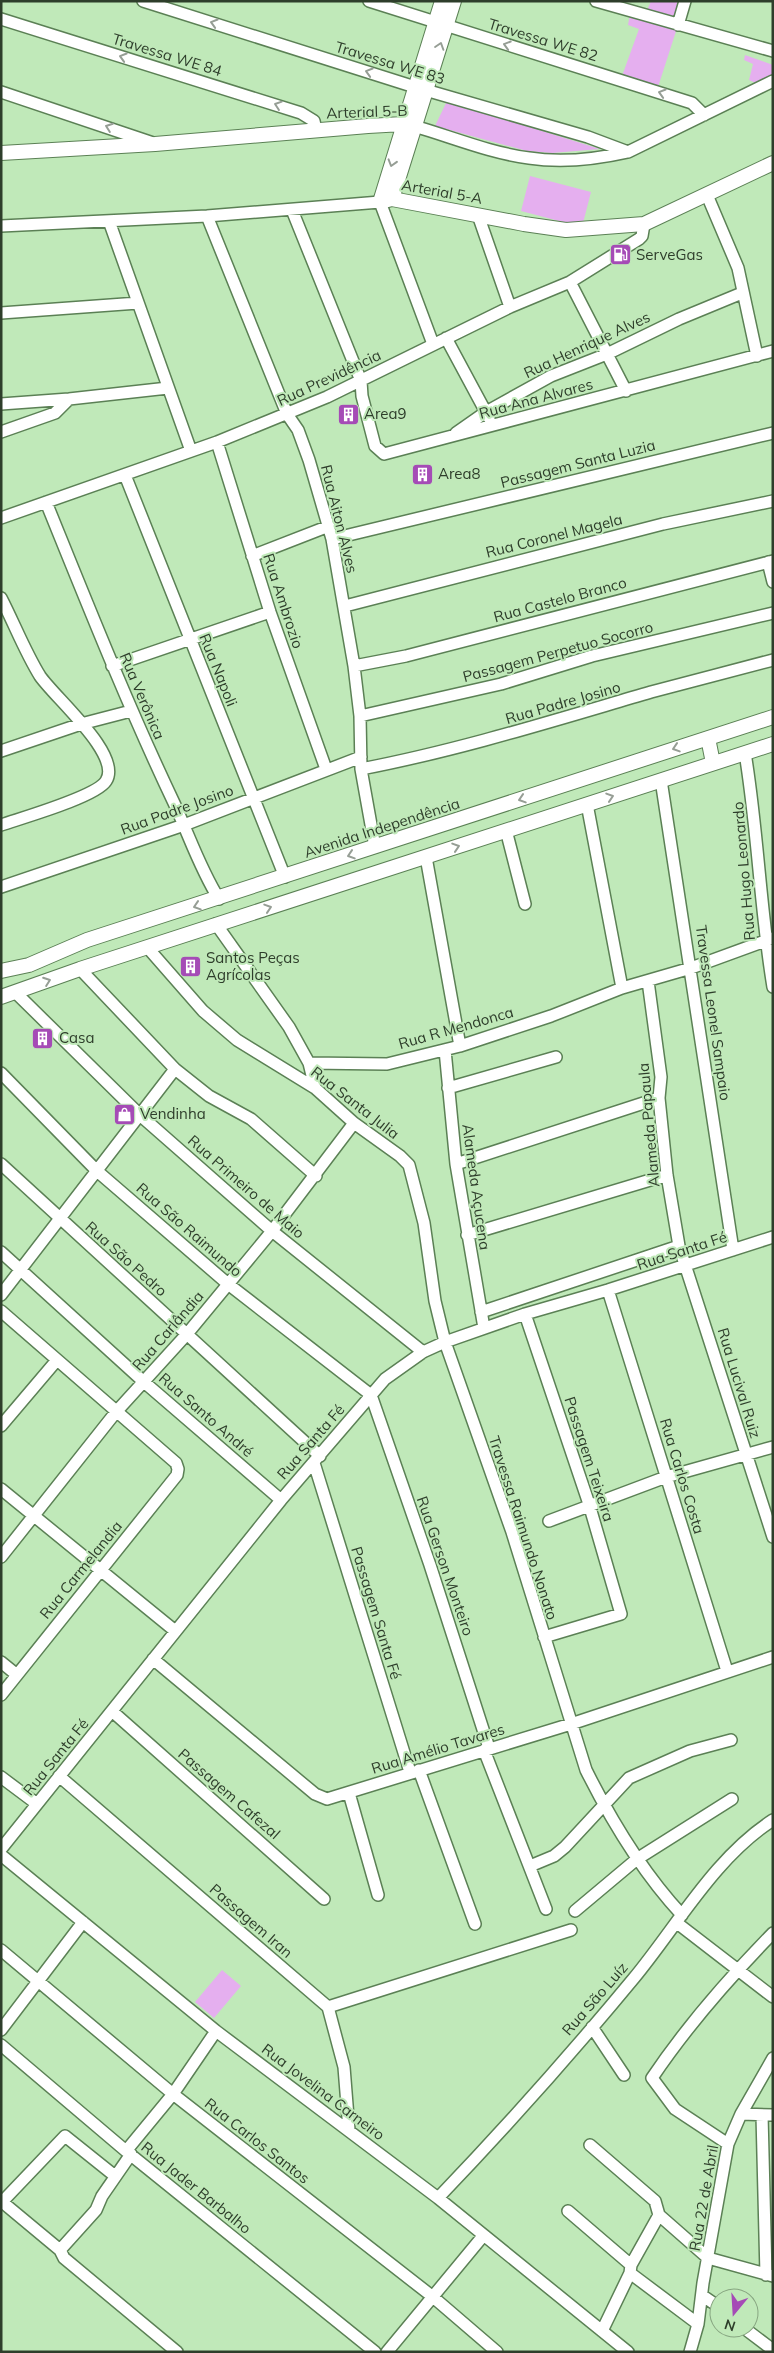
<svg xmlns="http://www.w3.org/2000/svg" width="774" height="2353" font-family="Mulish,sans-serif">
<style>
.green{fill:#e5afef}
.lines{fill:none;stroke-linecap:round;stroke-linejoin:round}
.minor-casing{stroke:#5b8055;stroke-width:14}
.major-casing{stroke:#5b8055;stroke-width:16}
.minor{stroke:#fff;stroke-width:11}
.major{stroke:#fff;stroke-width:14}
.oneway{stroke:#969e95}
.labels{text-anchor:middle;stroke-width:4;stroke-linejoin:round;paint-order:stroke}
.street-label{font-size:15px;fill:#2e3e2b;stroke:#c0e9b9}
.poi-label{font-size:15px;fill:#2e3e2b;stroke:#c0e9b9;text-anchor:start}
</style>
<rect width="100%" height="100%" fill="#c0e9b9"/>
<path class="green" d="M651,1H681L676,19L646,13Z
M630,14L678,25L658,87L622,76L639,29L628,25Z
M745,55L773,65V76L758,84L749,80L753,64L744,60Z
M447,101L600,149L552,153L527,151L435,126Z
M530,176L591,192L582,227L521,211Z
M222,1970L241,1986L214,2018L195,2002Z"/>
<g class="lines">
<defs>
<path id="minor" d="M143,1L415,87L588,137L628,152
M369,1L692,103L704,115
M596,1L773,51
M1,19L301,113L314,121L316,130
M678,25L685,1
M1,92L153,143
M414,126C452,137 490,153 529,158C561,163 597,159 628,152L773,81
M707,195L738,268L757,356
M292,210L361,381L362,396L375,446L384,454L773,351
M478,215L510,307
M207,216L287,414L298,430L309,460L332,539L354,666L360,716L361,769L375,847
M109,221L191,451
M1,226L207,216L380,202L433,344
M570,282L626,391
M1,313L138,303
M446,338L489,418
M1,404L69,399L168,388
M1,432L55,413L69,399
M456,433L486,412L551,376L607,354L679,319L742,293
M217,442L270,612L326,769
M125,475L285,877
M46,502C87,603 127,704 174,803C189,835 200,869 219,899
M1,518L217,442L327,397L510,307L570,282L639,239L642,236L644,224
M332,539L773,433
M252,556L329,526
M768,562L773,582
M1,598C14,623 25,652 40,676C54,697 123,755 106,781C96,797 21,818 1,825
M345,606L663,524L773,501
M112,666L270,612
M354,666L406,656L773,561
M360,716L501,684L592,656L773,613
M1,751L81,724L131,711
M745,753C758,831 760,909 773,987
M361,769C460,750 555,720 651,692C692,681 732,671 773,660
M661,780L733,1250
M587,804L622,988
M506,830L525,904
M426,857L460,1046
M1,887L184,825L361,757
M216,924L289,1027L309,1063L315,1088
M147,947L203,1011L237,1040L315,1088L354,1123L400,1156L409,1165L424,1223L435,1301L445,1342L512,1532L586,1770C612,1822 642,1872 682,1915
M80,969L175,1069L209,1096L251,1119L316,1176
M648,981L661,1077L659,1098L667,1175L679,1246L773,1537
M15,992L141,1116L272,1231L423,1352
M445,1050L456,1164L484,1328
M309,1063L387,1064L460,1046L551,1016L622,988L691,968L773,938
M1,1073L97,1171L228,1284L371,1395L430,1565L489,1748
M448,1088L556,1057
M1,1164L320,1456
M456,1164L659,1098
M467,1235L667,1175
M1,1252L144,1382L281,1500
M608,1290L727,1671
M1,1295L175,1069
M1,1311L176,1463L178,1469L177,1475L1,1695
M481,1312L679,1246
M525,1314L589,1504L621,1614L544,1637
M1,1426L57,1360
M314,1463L410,1772
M1,1489L174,1630
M549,1521L666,1477L773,1447
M1,1557L116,1412L187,1334L272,1231L354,1123
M153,1659L315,1794L327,1799L571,1724L773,1657
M1,1662L17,1675
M113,1712L324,1899
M484,1750L546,1909
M419,1770L475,1924
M59,1776L328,2007L344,2067L349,2130
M1,1777L37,1804
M349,1793L378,1895
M1,1849L281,1500L385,1379L423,1352L445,1342L525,1314L608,1290L773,1237
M1,1855L216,2031L438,2198L628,2352
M530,1866L554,1856L565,1847L629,1778L690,1751L731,1740
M575,1911L637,1859L732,1799
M677,1923L773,1997
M1,1950L173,2094L433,2297L497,2352
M328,2007L571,1930
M592,2027L624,2075
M1,2030L83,1922
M1,2045L126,2151L375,2352
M741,2114L773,2115
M762,2115L766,2275
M728,2144L675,2109L652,2078C687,2026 729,1978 773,1933
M590,2145L655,2201L659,2215L708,2258L773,2276
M126,2151L173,2094L216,2031
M438,2198C506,2127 572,2053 634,1978C677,1926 715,1857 773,1820
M1,2201L60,2250L64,2258L177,2352
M2,2202L65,2136L115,2176
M568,2211L631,2265
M60,2250L96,2210L102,2196L131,2154
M630,2273L698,2324
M703,2296L719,2307
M744,2328L773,2350
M602,2331L630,2273L631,2265L659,2215
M387,2352L483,2236
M690,2352L698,2324L703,2283L728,2144L741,2114L773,2058"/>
<path id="major" d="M442,1L380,202L392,199L524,224L566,230L644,224L773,163
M1,153L155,144L368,126L403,124L414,126
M392,199L454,1
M708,738L713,763
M1,971L29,965L87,940L773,717
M1,997L80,969L773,744"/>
</defs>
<use href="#minor" class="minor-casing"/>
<use href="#major" class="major-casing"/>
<use href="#minor" class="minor"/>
<use href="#major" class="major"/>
</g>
<defs><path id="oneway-chevron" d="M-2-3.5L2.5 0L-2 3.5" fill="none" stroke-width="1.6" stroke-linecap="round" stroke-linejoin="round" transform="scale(1.25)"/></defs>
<g class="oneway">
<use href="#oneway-chevron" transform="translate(214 23) rotate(-163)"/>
<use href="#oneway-chevron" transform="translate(507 45) rotate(-163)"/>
<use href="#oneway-chevron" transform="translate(440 46) rotate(-72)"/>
<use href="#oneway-chevron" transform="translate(123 57) rotate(-163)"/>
<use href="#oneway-chevron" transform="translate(369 72) rotate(-163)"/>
<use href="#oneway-chevron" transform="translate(662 93) rotate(-163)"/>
<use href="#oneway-chevron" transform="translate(278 105) rotate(-161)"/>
<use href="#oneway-chevron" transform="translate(109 127) rotate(-160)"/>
<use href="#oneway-chevron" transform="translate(392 163) rotate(107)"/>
<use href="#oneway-chevron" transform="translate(676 748) rotate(162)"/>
<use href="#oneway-chevron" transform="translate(610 797) rotate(-18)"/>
<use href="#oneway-chevron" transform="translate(522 799) rotate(162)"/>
<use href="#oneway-chevron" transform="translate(456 847) rotate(-18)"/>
<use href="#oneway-chevron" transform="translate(351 855) rotate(162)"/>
<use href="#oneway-chevron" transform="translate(197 906) rotate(162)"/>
<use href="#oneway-chevron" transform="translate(268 908) rotate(-18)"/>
<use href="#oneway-chevron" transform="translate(47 981) rotate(-20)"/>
</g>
<defs>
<symbol id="fuel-square" viewBox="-11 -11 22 22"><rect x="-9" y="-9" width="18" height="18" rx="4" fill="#a54bb6" stroke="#c0e9b9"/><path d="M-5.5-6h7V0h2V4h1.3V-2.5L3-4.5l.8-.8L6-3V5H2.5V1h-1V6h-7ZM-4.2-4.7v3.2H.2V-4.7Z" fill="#fff"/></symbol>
<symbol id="building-square" viewBox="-11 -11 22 22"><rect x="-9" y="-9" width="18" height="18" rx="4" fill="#a54bb6" stroke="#c0e9b9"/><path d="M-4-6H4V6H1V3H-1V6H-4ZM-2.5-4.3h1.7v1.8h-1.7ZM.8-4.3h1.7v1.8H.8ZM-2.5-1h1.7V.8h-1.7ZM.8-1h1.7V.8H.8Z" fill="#fff"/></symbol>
<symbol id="shop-square" viewBox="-11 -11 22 22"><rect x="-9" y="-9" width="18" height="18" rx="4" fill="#a54bb6" stroke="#c0e9b9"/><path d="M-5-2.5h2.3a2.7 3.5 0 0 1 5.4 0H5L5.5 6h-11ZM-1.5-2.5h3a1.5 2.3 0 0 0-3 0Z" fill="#fff"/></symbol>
</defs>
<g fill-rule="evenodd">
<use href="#fuel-square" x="608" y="242" width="25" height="25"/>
<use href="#building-square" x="336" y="402" width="25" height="25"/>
<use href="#building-square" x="410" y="462" width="25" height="25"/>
<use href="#building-square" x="178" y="954" width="25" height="25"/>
<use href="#building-square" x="30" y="1026" width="25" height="25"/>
<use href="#shop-square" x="112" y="1102" width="25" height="25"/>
</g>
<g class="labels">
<g class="street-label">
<text transform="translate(543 40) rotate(17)" y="5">Travessa WE 82</text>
<text transform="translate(167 55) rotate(17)" y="5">Travessa WE 84</text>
<text transform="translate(390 63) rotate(17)" y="5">Travessa WE 83</text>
<text transform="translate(367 112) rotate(-2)" y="5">Arterial 5-B</text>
<text transform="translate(442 192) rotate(10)" y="5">Arterial 5-A</text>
<text transform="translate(587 345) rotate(-25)" y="5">Rua Henrique Alves</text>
<text transform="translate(329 378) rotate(-25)" y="5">Rua Previdência</text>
<text transform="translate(536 399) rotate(-15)" y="5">Rua Ana Alvares</text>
<text transform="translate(578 464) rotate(-14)" y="5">Passagem Santa Luzia</text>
<text transform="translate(339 519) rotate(76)" y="5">Rua Aiton Alves</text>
<text transform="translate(554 536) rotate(-14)" y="5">Rua Coronel Magela</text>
<text transform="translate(560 600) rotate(-15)" y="5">Rua Castelo Branco</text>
<text transform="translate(283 601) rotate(72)" y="5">Rua Ambrozio</text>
<text transform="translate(558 652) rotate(-15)" y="5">Passagem Perpetuo Socorro</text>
<text transform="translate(218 670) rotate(68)" y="5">Rua Napoli</text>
<text transform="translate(142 696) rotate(67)" y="5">Rua Verônica</text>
<text transform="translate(563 703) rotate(-16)" y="5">Rua Padre Josino</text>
<text transform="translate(177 810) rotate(-20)" y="5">Rua Padre Josino</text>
<text transform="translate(382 828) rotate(-18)" y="5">Avenida Independência</text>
<text transform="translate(744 871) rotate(-95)" y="5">Rua Hugo Leonardo</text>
<text transform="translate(713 1013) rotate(82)" y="5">Travessa Leonel Sampaio</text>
<text transform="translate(456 1028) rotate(-16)" y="5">Rua R Mendonca</text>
<text transform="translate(355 1103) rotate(38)" y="5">Rua Santa Julia</text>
<text transform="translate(649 1125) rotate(-95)" y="5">Alameda Papaula</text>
<text transform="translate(246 1187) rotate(41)" y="5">Rua Primeiro de Maio</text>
<text transform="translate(476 1187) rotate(82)" y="5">Alameda Açucena</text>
<text transform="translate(189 1230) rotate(41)" y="5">Rua São Raimundo</text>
<text transform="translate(682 1251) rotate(-18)" y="5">Rua Santa Fé</text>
<text transform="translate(126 1259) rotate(42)" y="5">Rua São Pedro</text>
<text transform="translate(168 1331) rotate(-49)" y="5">Rua Carlândia</text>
<text transform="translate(739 1383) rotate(73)" y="5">Rua Lucival Ruiz</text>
<text transform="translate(206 1415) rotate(41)" y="5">Rua Santo André</text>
<text transform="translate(311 1442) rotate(-49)" y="5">Rua Santa Fé</text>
<text transform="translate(589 1459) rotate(72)" y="5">Passagem Teixeira</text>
<text transform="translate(682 1476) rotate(73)" y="5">Rua Carlos Costa</text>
<text transform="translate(523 1528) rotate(72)" y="5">Travessa Raimundo Nonato</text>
<text transform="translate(445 1566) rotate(71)" y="5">Rua Gerson Monteiro</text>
<text transform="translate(81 1570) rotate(-51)" y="5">Rua Carmelandia</text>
<text transform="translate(376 1613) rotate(73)" y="5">Passagem Santa Fé</text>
<text transform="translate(438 1749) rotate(-17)" y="5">Rua Amélio Tavares</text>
<text transform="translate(56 1757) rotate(-51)" y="5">Rua Santa Fé</text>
<text transform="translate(229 1794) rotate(41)" y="5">Passagem Cafezal</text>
<text transform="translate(251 1921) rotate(41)" y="5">Passagem Iran</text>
<text transform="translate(595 1999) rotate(-49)" y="5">Rua São Luíz</text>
<text transform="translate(323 2092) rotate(37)" y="5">Rua Jovelina Carneiro</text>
<text transform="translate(257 2141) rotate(38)" y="5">Rua Carlos Santos</text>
<text transform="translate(196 2188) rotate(39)" y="5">Rua Jader Barbalho</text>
<text transform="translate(704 2198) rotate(-80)" y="5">Rua 22 de Abril</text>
</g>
<g class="poi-label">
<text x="636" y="260">ServeGas</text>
<text x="364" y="419">Area9</text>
<text x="438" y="479">Area8</text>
<text x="206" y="963">Santos Peças<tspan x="206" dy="17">Agrícolas</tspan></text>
<text x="59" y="1043">Casa</text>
<text x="140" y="1119">Vendinha</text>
</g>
</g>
<rect width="774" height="2353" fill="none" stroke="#2e3e2b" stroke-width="5"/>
<g transform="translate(734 2313) rotate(198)"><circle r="24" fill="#c0e9b9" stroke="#86a580"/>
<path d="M0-4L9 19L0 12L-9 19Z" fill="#a54bb6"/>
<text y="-8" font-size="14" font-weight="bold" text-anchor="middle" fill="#2e3e2b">N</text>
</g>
</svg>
